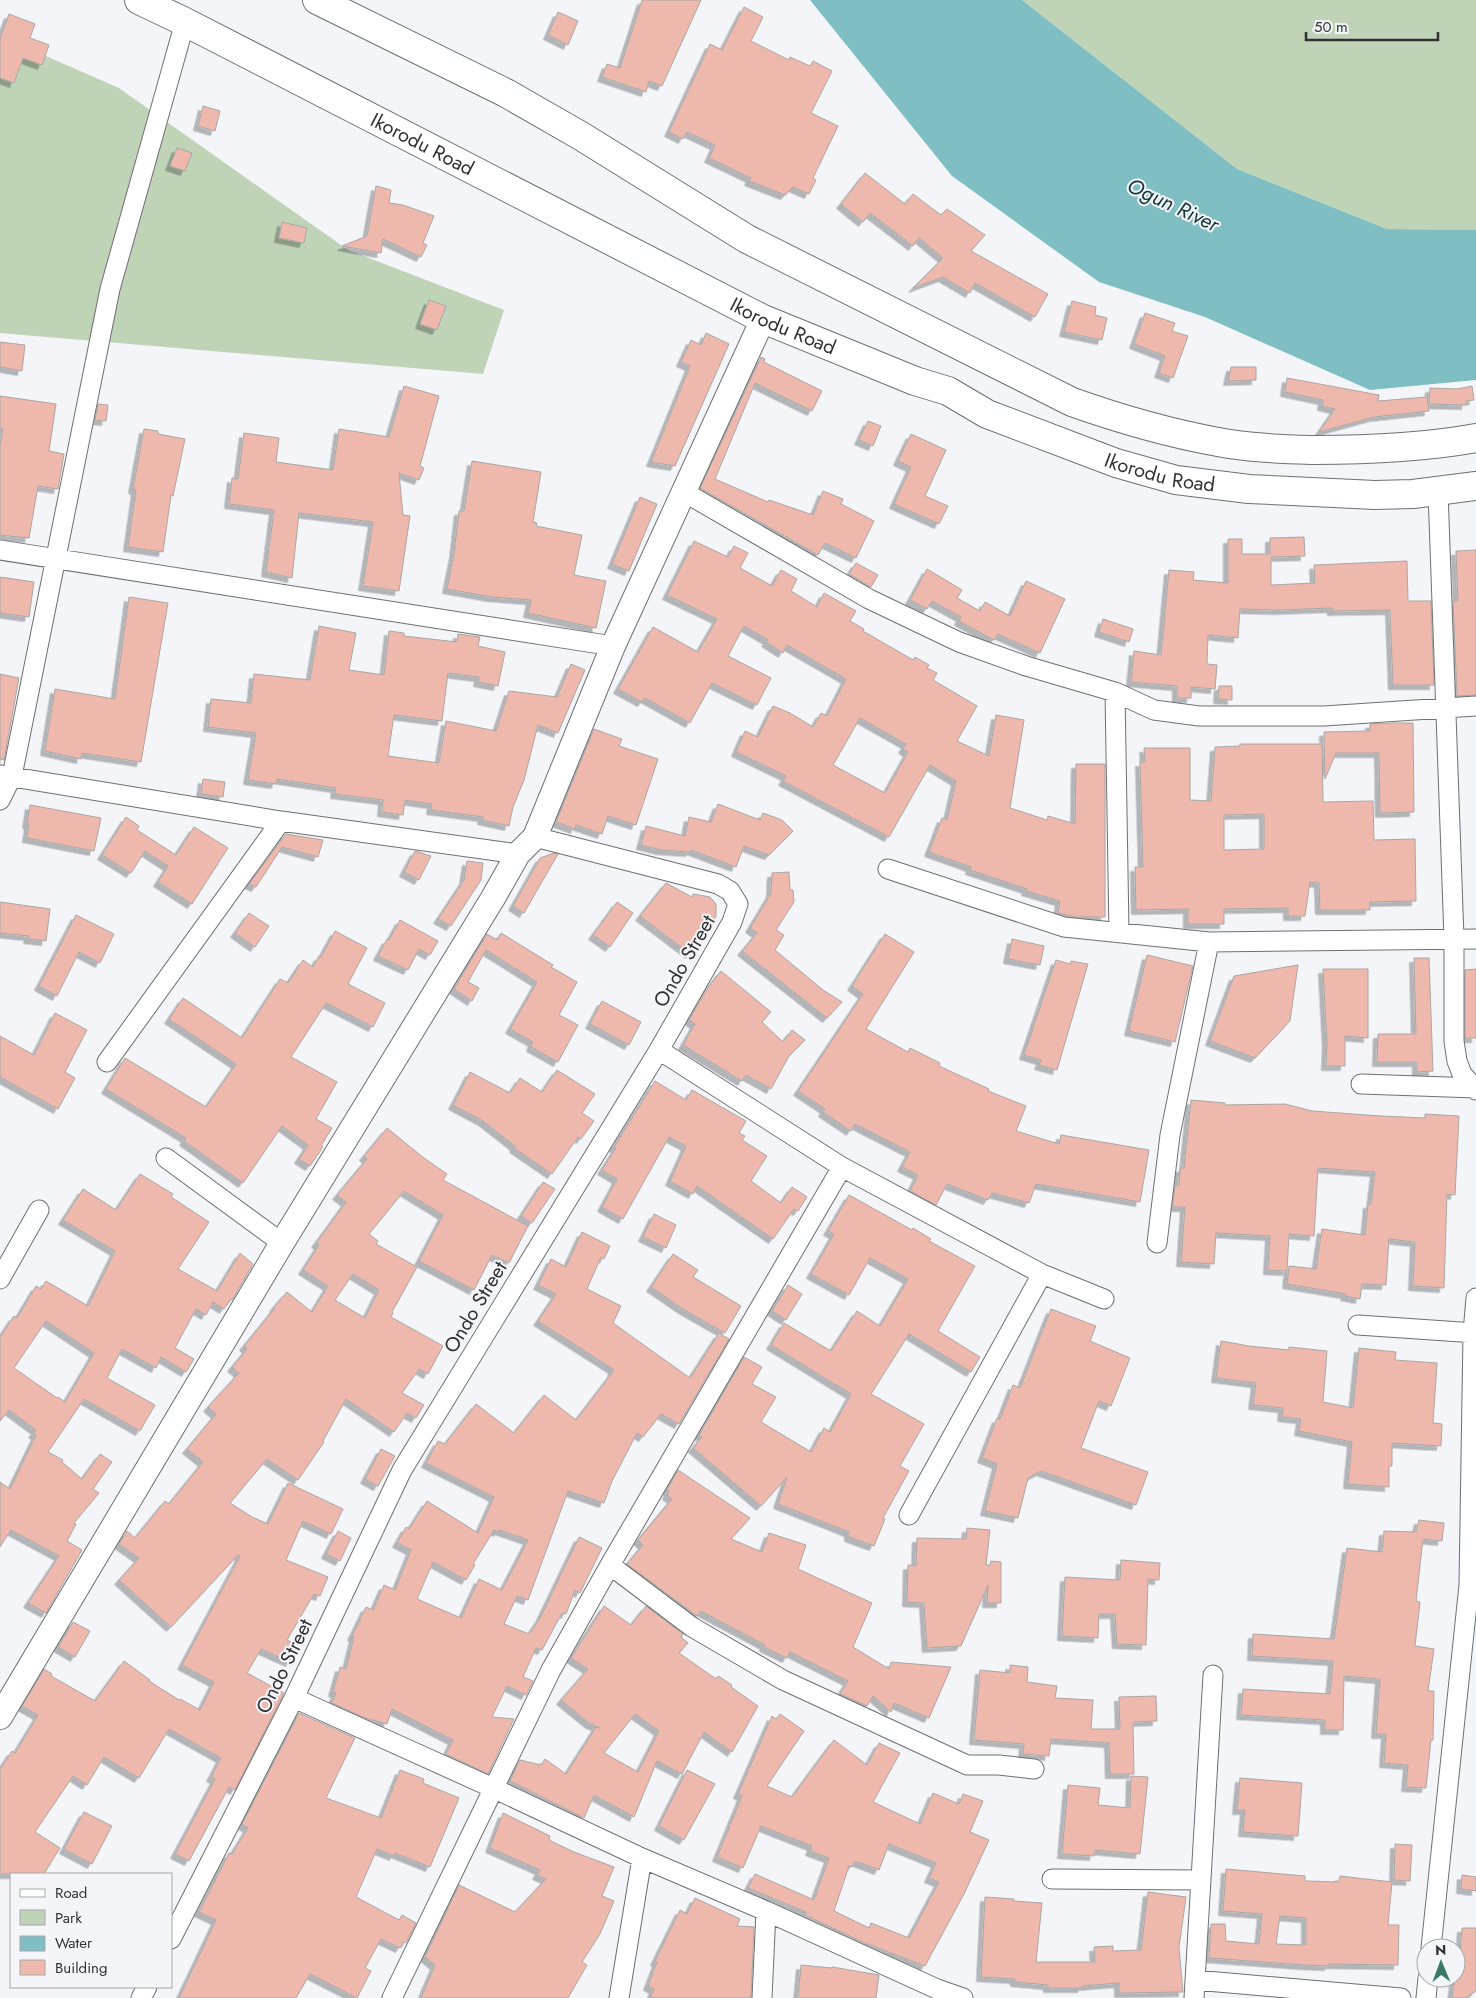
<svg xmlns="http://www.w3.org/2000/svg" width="1476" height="1998" font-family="Jost,sans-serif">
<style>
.green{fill:#bfd3b7}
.water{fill:#7fbec2}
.building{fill:#eeb9ac;stroke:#aaa6a4;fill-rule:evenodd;filter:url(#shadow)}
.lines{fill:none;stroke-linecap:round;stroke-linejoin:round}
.minor-casing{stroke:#6d6f73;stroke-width:21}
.tertiary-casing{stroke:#6d6f73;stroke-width:26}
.trunk-casing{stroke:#6d6f73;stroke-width:30}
.minor{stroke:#fff;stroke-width:19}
.tertiary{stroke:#fff;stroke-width:24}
.trunk{stroke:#fff;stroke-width:28}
.labels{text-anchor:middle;stroke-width:4;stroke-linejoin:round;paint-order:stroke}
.street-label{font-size:20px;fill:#323234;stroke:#f3f5f9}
.water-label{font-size:21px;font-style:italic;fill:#173738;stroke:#f3f5f9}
</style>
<defs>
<filter id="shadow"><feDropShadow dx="-4.5" dy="4.5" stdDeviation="0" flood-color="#0004"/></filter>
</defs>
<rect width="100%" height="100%" fill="#f3f5f9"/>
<path class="green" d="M1022,0H1476V230L1387,229L1237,169Z
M0,36L119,88L348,250L504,310L483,374L0,333Z"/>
<path class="water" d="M810,0H1022L1237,169L1387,229L1476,230V380L1370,390L1205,317L1099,282L952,176Z"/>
<path class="building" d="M642,0H701L662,86L649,81L646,92L602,77L607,64L620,68Z
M744,7L763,17L751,41L789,60L790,57L810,66L813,61L832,71L811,113L838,126L813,178L816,180L809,194L793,187L785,195L749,181L751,178L709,158L715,145L687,132L683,139L669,132L710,44L722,50Z
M558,12L578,21L568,45L548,35Z
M9,14L35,24L30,38L49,45L42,65L23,58L14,83L0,78V39Z
M203,106L220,111L215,131L198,126Z
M177,148L192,153L185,171L170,166Z
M865,173L905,204L913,194L941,215L947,209L985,235L971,251L1048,294L1035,317L975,283L970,293L943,277L913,288L943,258L919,238L913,246L870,213L863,222L841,204Z
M376,186L391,190L389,203L403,205L434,216L423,243L427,245L421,257L383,239L381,253L342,246L367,236Z
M282,222L307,228L304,243L279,238Z
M429,300L446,306L437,330L420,324Z
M1072,301L1096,307L1095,315L1107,318L1102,340L1064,332Z
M1145,313L1175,323L1172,331L1188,336L1173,378L1159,373L1165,356L1134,344Z
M706,333L729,344L675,466L651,462L690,366L681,362L691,340L701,345Z
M0,342L25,345L22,371L0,367Z
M761,357L765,359L764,362L822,391L812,411L755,383L715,479L768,502L769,500L813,515L823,491L843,499L841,504L874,521L856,558L825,543L818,555L700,488Z
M1231,367H1256V380L1228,381Z
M1287,378L1379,395L1378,401L1427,397L1429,411L1374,417L1319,432L1335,409L1322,406L1323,400L1285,392Z
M404,386L439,396L420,466L424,468L419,480L399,473L403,515L410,516L399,591L363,586L373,522L299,513L292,578L266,572L274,510L229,504L232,478L238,479L244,433L279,438L276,462L333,470L339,429L389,437Z
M1472,386L1474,400L1466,401V405L1429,404L1430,388L1457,389Z
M0,396L56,404L49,451L64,454L58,489L38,486L29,538L0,535V445L3,429L0,428Z
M98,404L108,405L106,421L95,420Z
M868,421L881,426L873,446L859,440Z
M144,429L158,431V434L185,439L173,496L171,495L163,552L128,547L136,490L133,489Z
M911,434L946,450L925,496L948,506L939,524L894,504L911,467L898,461Z
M472,461L541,472L533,522L537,523L536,526L582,535L574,575L606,581L596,628L528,613L531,600L492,597L447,589L454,554L459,511H464Z
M640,497L657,504L629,571L612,564Z
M1304,537L1305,556L1271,557V585L1315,583L1314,565L1407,561L1408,601H1431L1434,685H1393L1390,610L1332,611V608L1278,610L1240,609L1238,638L1208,635L1207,664L1217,665L1215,689L1191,687V698H1177V686L1131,682L1134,651L1161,655L1169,570L1194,572L1193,580L1228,583V539H1242V554H1270V538Z
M694,541L728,557L734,546L748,553L740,568L772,586L781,570L797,579L791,591L817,607L824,593L856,611L850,621L864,629L863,631L913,660L915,657L929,665L927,668L937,673L933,680L977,706L957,741L989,756L996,715L1024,720L1010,808L1047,820L1048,816L1075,824L1076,764H1105V917H1076L1058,913L1060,901L1026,891L1027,889L970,870L971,867L929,852L942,818L947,820L956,781L930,765L889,837L783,781L786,776L736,752L745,731L758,737L773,706L790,713L813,727L821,713L827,716L846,679L787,645L783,653L766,642L768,640L744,626L728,656L771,678L757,705L712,683L690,723L645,698L642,702L618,689L653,627L698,652L717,619L667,595ZM860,718L906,744L903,749L908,752L885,793L833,765Z
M1476,550V695L1457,696L1453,601H1458L1456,551Z
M856,563L878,575L871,587L849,574Z
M927,569L962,590L957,598L980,611L985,602L1010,616L1026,581L1065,599L1040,653L998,634L994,640L959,621L961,617L932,601L927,609L910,600Z
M0,577L34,582L29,617L0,613Z
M129,597L168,603L141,762L82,753L81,759L45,751L55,689L115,699Z
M1103,619L1133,629L1129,642L1099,632Z
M319,626L356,633L349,670L384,675L389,631L404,633V636L457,642L458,634L480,637L478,646L505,652L498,686L478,682L479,677L448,673L442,721L394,715L388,756L439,763L446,721L496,731L509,691L557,697L571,664L585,670L558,733L538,725L524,780L513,807L509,826L482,820L483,817L431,810L432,804L405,800L403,815L382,812L383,800L335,794L336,788L277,779L276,784L248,780L256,733L208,727L211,699L251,703L254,674L310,680Z
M0,674L19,678L4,760L0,759Z
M1219,686H1232V700L1218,699Z
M1394,723H1413L1414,812L1380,813L1379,753H1336L1325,779L1324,732L1370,731V724Z
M594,729L622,739L619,746L658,759L636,825L608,816L602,834L576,825L575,829L556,822Z
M1240,744H1322L1323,802L1373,801L1374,840L1415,839L1416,901L1370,902V910H1320L1319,883L1310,882L1305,916H1288V908L1224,909V924H1188V909L1136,910L1135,867H1143L1140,762H1145L1144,748H1190V800L1211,801L1215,747L1240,746ZM1264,814V849L1224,850V815Z
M203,779L225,782L223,797L201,794Z
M718,804L760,820L763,813L782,820L793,831L769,855L744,846L736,867L691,850L690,852L661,850L641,845L646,826L685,836L689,817L711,822Z
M30,805L101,818L94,851L27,838L29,824H27Z
M126,817L139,826L137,830L176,855L194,827L228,848L192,904L158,882L168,866L145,851L131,873L102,855Z
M286,834L323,840L318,857L282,847L256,887L249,884Z
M415,851L431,856L419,880L404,872Z
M554,853L558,854L524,913L513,906L540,858Z
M467,861L483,863L481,880L451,926L438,919L464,880Z
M789,872L790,890H793L794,902L776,930L784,935L775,950L823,990L842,1002L827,1018L742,951L757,933L750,928L771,893L772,873Z
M666,883L692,897L693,894L710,897L716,904V916L708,932L690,954L640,916Z
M0,902L50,909L46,941L28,939L29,936L0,933Z
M617,902L633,913L610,947L593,935Z
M249,913L269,926L255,947L235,933Z
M76,915L114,934L100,963L79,952L57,996L39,986Z
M400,920L438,941L430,955L419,949L408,970L378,956L387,939L389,940Z
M335,931L367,948L348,984L385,1003L373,1027L326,1003L291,1057L337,1082L316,1119L332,1128L321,1146L323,1147L310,1166L299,1159L308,1145L282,1126L243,1183L184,1141L186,1138L106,1089L125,1058L206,1107L236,1064L169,1019L183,998L242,1038L280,979L288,983L303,960L313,967L319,956L321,957Z
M501,933L553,965L551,967L577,982L559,1015L578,1025L558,1062L531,1047L533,1042L510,1029L537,982L486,950L468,982L479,988L472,1001L454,989L487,934L497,940Z
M885,934L914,952L866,1029L908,1052L910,1048L940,1063L939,1066L989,1089L988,1091L1026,1106L1016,1131L1059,1144L1061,1135L1149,1150L1140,1202L1036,1184L1029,1203L992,1193L988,1200L947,1184L936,1205L910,1191L918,1175L902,1167L910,1152L855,1124L851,1131L823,1112L825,1109L798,1091L863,994L852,986Z
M1012,939L1044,946L1040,965L1008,959Z
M1147,955L1193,966L1175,1042L1129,1031Z
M1414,958H1429L1433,1071L1417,1072V1062H1377L1378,1034H1416Z
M1056,960L1070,964L1071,961L1088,964L1057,1070L1039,1065L1041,1060L1024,1055Z
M1298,965L1290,1021L1255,1058L1210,1041L1234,976Z
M1323,969H1368V1038L1345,1036V1066H1326L1327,1043Z
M1476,969V1038H1465V970Z
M721,971L771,1012L762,1022L783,1042L792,1030L805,1040L789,1056L771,1089L746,1075L742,1081L683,1045L695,1024L689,1020L707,989Z
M602,1001L641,1022L629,1045L590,1024Z
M55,1013L87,1030L65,1072L75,1078L58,1109L0,1077V1036L34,1055Z
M557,1070L595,1094L582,1113L594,1121L581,1139L578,1137L552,1174L514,1148L515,1146L483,1121L453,1105L470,1072L510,1093L520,1078L542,1092Z
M655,1081L686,1100L692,1090L746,1121L739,1133L745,1136L742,1140L767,1156L751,1181L781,1203L792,1187L807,1197L798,1211L794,1209L773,1239L697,1186L693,1194L670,1181L686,1146L669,1137L623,1219L602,1207L617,1179L602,1170L616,1148L614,1147Z
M1191,1100L1225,1103V1105L1285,1104L1312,1111L1381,1116L1425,1118V1114L1459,1116L1455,1195L1447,1194L1444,1288L1413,1286L1415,1242L1389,1239L1386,1285L1362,1284L1360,1299L1345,1296L1346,1294L1287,1284L1289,1266L1316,1269L1322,1229L1365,1235L1368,1204H1371L1375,1172L1318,1168L1314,1236L1289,1234L1287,1271L1268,1270L1270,1236L1216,1233L1214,1264L1181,1262L1185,1207H1173V1201L1175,1185H1179L1180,1168H1184Z
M387,1128L424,1158L447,1174L443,1180L528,1226L509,1263L492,1255L474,1290L419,1261L443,1215L404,1191L369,1234L378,1241L376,1244L417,1267L392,1312L393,1313L391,1317L443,1346L428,1374L419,1369L402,1393L424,1405L416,1418L407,1413L394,1432L346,1399L323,1441L324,1442L298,1480L267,1459L230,1503L252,1517L268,1524L288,1483L343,1509L331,1534L303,1521L286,1560L328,1577L320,1596L314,1594L287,1640L298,1645L290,1662L261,1649L247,1673L284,1693L235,1790L229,1787L189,1861L175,1854L215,1779L211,1777L221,1758L169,1729L139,1778L104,1757L87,1785L73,1776L35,1832L60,1848L44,1874H0V1769L12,1751L15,1753L38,1715L22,1706L44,1669L52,1674L51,1676L95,1701L124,1661L150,1680L149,1681L179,1700L180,1699L200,1710L214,1682L182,1665L240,1556L238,1555L171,1627L119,1580L139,1558L119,1544L127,1531L135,1538L165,1501L169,1504L203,1462L187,1449L216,1414L208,1407L239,1373L232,1367L247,1349L244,1346L275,1308L274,1307L287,1292L312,1312L328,1286L303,1270L319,1245L316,1243L346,1202L337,1195L367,1159L364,1156ZM353,1274L379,1290L365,1318L335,1300Z
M140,1174L173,1194L171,1197L209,1222L178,1269L217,1291L240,1253L253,1264L232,1300H230L224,1309L213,1302L206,1315L196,1309L175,1348L194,1359L186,1372L161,1357L156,1368L122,1349L107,1378L155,1405L140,1431L84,1399L48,1452L63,1460L62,1462L82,1479L100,1454L112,1462L93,1489L99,1493L74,1523L76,1524L67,1541L82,1550L46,1613L28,1603L59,1556L11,1530L0,1547V1482L10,1489L36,1435L33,1433L36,1430L9,1410L0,1421V1337L14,1316L17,1318L36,1286L41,1289L46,1281L88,1306L115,1251L63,1220L83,1189L116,1210ZM46,1321L94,1353L65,1402L58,1397L57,1398L14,1368Z
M543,1182L555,1189L532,1223L521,1216Z
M849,1195L912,1230L913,1228L931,1239L929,1241L975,1266L938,1331L980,1357L971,1372L909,1334L871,1394L924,1424L900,1466L909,1471L883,1518L885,1519L874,1546L849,1537V1532L778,1504L787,1477L761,1506L693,1448L702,1437L699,1435L744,1357L762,1367L752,1384L776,1397L761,1422L811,1452L824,1428L830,1432L851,1394L771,1345L784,1323L831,1351L857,1311L880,1326L908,1279L870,1258L849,1295L811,1274L834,1234L828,1231Z
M654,1214L676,1225L666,1248L643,1237Z
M582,1232L610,1246L604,1259L601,1257L587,1289L621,1306L613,1323L690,1378L719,1333L729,1339L679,1424L661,1414L643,1437L637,1433L612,1481L604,1503L568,1491L528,1600L517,1596L504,1624L529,1634L540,1618L579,1537L602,1548L580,1593L575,1590L566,1614L562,1613L542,1650L536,1648L523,1677L533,1681L526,1695L507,1686L492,1717L514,1719L488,1774L446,1754L453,1740L392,1709L387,1724L365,1718L332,1703L336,1693L333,1692L340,1667L346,1669L354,1637L352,1636L366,1607L373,1610L384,1585L395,1590L411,1550L397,1543L406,1527L409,1529L427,1501L478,1533L494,1497L426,1463L438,1441L445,1444L476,1404L514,1433L544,1395L576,1420L612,1373L613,1369L538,1321L556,1294L538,1285L551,1259L566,1267ZM494,1530L498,1532L499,1530L528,1540L502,1590L479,1579L461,1618L417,1599L433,1562L466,1580L475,1565L473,1564Z
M673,1254L698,1270L693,1277L741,1306L725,1333L683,1309L651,1287Z
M788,1285L802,1294L786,1320L772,1311Z
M1051,1309L1096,1326L1090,1341L1130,1358L1111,1406L1099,1401L1081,1448L1148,1472L1136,1505L1041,1471L1028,1478L1018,1518L985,1511L997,1464L982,1458L997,1418L1000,1419L1013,1385L1020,1388Z
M1221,1341L1249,1346L1289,1350V1347L1327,1351L1323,1402L1353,1408L1359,1348L1396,1352L1395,1360L1437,1363L1433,1423L1442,1424L1441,1446L1392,1443V1466H1389V1487L1348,1484L1352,1442L1299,1431L1301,1419L1282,1417L1283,1408L1253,1405L1256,1383L1216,1378Z
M381,1449L395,1456L378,1486L365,1479Z
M678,1470L750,1518L731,1539L762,1552L769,1533L806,1545L798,1569L872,1603L853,1647L889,1669L891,1662L951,1667L929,1718L894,1703L891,1712L873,1696L867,1706L840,1694L848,1681L790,1652L787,1658L764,1647L765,1645L701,1611L697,1616L627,1564L643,1545L638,1540L672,1499L667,1495L669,1491L667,1490Z
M1419,1520L1444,1523L1442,1541L1423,1539L1416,1601L1420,1602L1415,1646L1434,1649L1428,1691H1434L1433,1740H1431L1426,1788L1406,1787L1408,1765L1384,1763L1386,1734H1376L1380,1679L1344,1676L1343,1730H1325V1720L1241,1715L1243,1689L1330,1694L1333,1661L1252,1656L1253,1634L1334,1639L1347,1548L1382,1552L1384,1531L1416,1532Z
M967,1528L990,1530L986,1565H990L991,1561L1001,1562V1603H987L988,1585L961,1646L927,1648L924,1603L907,1602L908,1565L916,1566L917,1538L966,1539Z
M338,1531L351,1538L340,1561L326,1554Z
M1121,1560L1160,1563L1159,1580L1148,1579L1146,1645L1117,1644L1115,1614H1099L1098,1638L1062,1636L1065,1577L1120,1580Z
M604,1606L631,1625L646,1606L683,1634L681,1637L688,1643L679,1653L716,1679L718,1676L732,1685L731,1687L758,1706L732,1752L704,1732L682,1774L657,1761L634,1817L594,1795L584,1818L510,1781L520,1760L541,1765L545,1759L566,1774L596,1727L600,1728L589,1723L561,1700L588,1669L571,1658ZM635,1714L659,1731L638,1772L604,1753Z
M73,1622L90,1631L75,1657L58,1647Z
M1010,1665L1028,1667L1027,1682L1057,1686L1055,1698L1093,1700L1091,1729H1120L1119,1697L1156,1696L1157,1721L1133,1722L1134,1774H1110L1109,1743L1051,1739L1049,1756L1023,1754L1024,1744L974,1740L980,1670L1010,1673Z
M299,1713L355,1738L326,1798L381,1818L400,1770L424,1779L423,1783L459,1798L430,1867L395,1853L394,1856L377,1849L356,1897L399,1920L402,1915L416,1923L406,1943L404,1941L400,1948L381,1939L365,1968L371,1971L357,1998L310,1974L296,1998H179L216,1920L199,1912L229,1853L232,1854L248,1828L242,1824Z
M780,1714L804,1731L767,1786L792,1797L834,1740L867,1765L879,1743L900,1753L873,1802L920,1824L933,1793L959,1804L963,1794L983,1801L970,1832L989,1840L964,1894L925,1966L860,1941L805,1915L806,1912L748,1888L755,1874L814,1900L829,1858L810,1851L812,1846L761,1826L743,1868L717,1857L742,1796L738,1794L772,1716L776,1719ZM889,1844L936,1863L929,1878L939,1882L909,1938L871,1923L869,1928L834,1911L849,1866L852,1867L855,1861L879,1870Z
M687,1770L715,1784L684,1840L659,1826Z
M1131,1776L1148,1777L1140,1854L1095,1850L1094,1856L1062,1854L1068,1785L1100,1788L1098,1805L1130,1808Z
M1240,1778L1302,1783L1298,1836L1243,1832L1245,1810H1237Z
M84,1812L112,1826L92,1864L64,1849Z
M503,1813L550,1836L549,1840L574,1852L614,1867L602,1896L614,1901L600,1934L582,1962L587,1965L568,1998H421L435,1965L425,1957L459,1885L515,1912L546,1879L537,1875L540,1870L490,1848Z
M1395,1844L1412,1845L1410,1881L1394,1880Z
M1226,1869L1305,1876V1881L1339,1882L1340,1876L1392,1882L1388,1925H1399L1398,1965L1329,1964V1966L1305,1965L1209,1958L1211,1924H1225L1226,1941L1259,1944L1262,1914L1223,1911ZM1280,1916L1306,1918V1945L1276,1944Z
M1462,1875L1476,1877V1891L1461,1889Z
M1148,1892L1186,1897L1179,1947L1183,1992L1119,1993V1983L1082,1986V1988H1048V1985L1015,1982V1979L981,1977L985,1897L1014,1899V1901L1042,1903L1036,1962H1095L1094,1947L1113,1946V1951L1141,1950Z
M695,1898L740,1919L737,1926L754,1927L751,1998H650L654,1989L648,1986L657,1962L655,1961L680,1910L687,1914Z
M1462,1928H1476V1991L1465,1998H1452L1456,1966L1459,1967Z
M801,1965L832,1968V1967L879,1975L876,1998H798Z"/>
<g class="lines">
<defs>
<path id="minor" d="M1438,491L1454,938V1041L1457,1061L1462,1074L1476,1090
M684,492L869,599L959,642L1026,666L1115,692L1154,710L1199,716H1324L1476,706
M0,550L613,646
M1115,692L1119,932
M1,775L281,821L518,854
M0,800L12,776L110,289L185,22
M888,869L1064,927L1209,942L1476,939
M659,1050L842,1167L1042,1274L1104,1299
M107,1062L281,821
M1361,1084L1476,1088
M166,1158L282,1243
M1157,1243L1170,1135L1209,942
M0,1279L39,1210
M1358,1325L1476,1333
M909,1515L1042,1274
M610,1565L692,1627L783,1680L967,1765H999L1034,1769
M294,1698L493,1788L642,1858L766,1911L937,1989L963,1998
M1052,1879L1201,1880
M171,1939L294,1698L402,1470L659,1050L732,922L738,904L730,891L718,884L535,837
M1431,1948L1469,1585L1473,1333L1476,1298
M1195,1980L1401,1998
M141,1998L147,1987
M392,1998L551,1670L610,1565L842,1167
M619,1998L642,1858
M762,1998L766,1911
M1194,1998L1213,1675
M1426,1998L1428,1978"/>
<path id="tertiary" d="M0,1717L282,1243L493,898L518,854L535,837L613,646L763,319"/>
<g id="trunk">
<path id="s1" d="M139,0L185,22L763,319L915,381L948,391L987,414L1116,463L1176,480L1249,489L1375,495L1413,494L1476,486"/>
<path d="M317,0L506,93L581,136L747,239L1072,402C1120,419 1169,433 1218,442C1249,448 1282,449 1313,450C1368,450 1422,448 1476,438"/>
</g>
</defs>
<use href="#minor" class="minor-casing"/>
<use href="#tertiary" class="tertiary-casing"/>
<use href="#trunk" class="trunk-casing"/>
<use href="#minor" class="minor"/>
<use href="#tertiary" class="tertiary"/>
<use href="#trunk" class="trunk"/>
</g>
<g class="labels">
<g class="street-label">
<text dy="7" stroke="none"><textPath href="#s1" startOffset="318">Ikorodu Road</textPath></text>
<text dy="7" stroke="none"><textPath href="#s1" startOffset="722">Ikorodu Road</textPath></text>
<text dy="7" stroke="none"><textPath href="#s1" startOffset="1128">Ikorodu Road</textPath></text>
<text transform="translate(684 961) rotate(-60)" y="7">Ondo Street</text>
<text transform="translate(475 1307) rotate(-59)" y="7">Ondo Street</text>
<text transform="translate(284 1666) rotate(-64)" y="7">Ondo Street</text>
</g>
<g class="water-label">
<text transform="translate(1173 205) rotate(25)" y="7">Ogun River</text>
</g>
</g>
<rect x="10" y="1873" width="162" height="115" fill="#f3f5f9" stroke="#a6a7aa"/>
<rect x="20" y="1889" width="25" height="8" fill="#ffffff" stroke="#a6a7aa"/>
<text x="55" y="1898" font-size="15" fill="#323234">Road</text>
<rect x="20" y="1910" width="25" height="15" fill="#bfd3b7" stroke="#a6a7aa"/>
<text x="55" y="1923" font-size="15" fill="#323234">Park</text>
<rect x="20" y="1936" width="25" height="15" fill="#7fbec2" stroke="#a6a7aa"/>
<text x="55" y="1948" font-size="15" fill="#323234">Water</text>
<rect x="20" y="1960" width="25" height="15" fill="#eeb9ac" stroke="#a6a7aa"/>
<text x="55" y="1973" font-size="15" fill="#323234">Building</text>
<g transform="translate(1441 1963) rotate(359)"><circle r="24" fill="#f3f5f9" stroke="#a6a7aa"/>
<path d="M0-4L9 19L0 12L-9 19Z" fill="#3b7a68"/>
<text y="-8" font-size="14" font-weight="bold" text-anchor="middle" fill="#323234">N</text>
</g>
<path d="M1306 32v8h132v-8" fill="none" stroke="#323234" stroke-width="2.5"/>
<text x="1314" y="32" font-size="15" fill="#323234" stroke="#f3f5f9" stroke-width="4" paint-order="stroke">50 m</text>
</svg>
